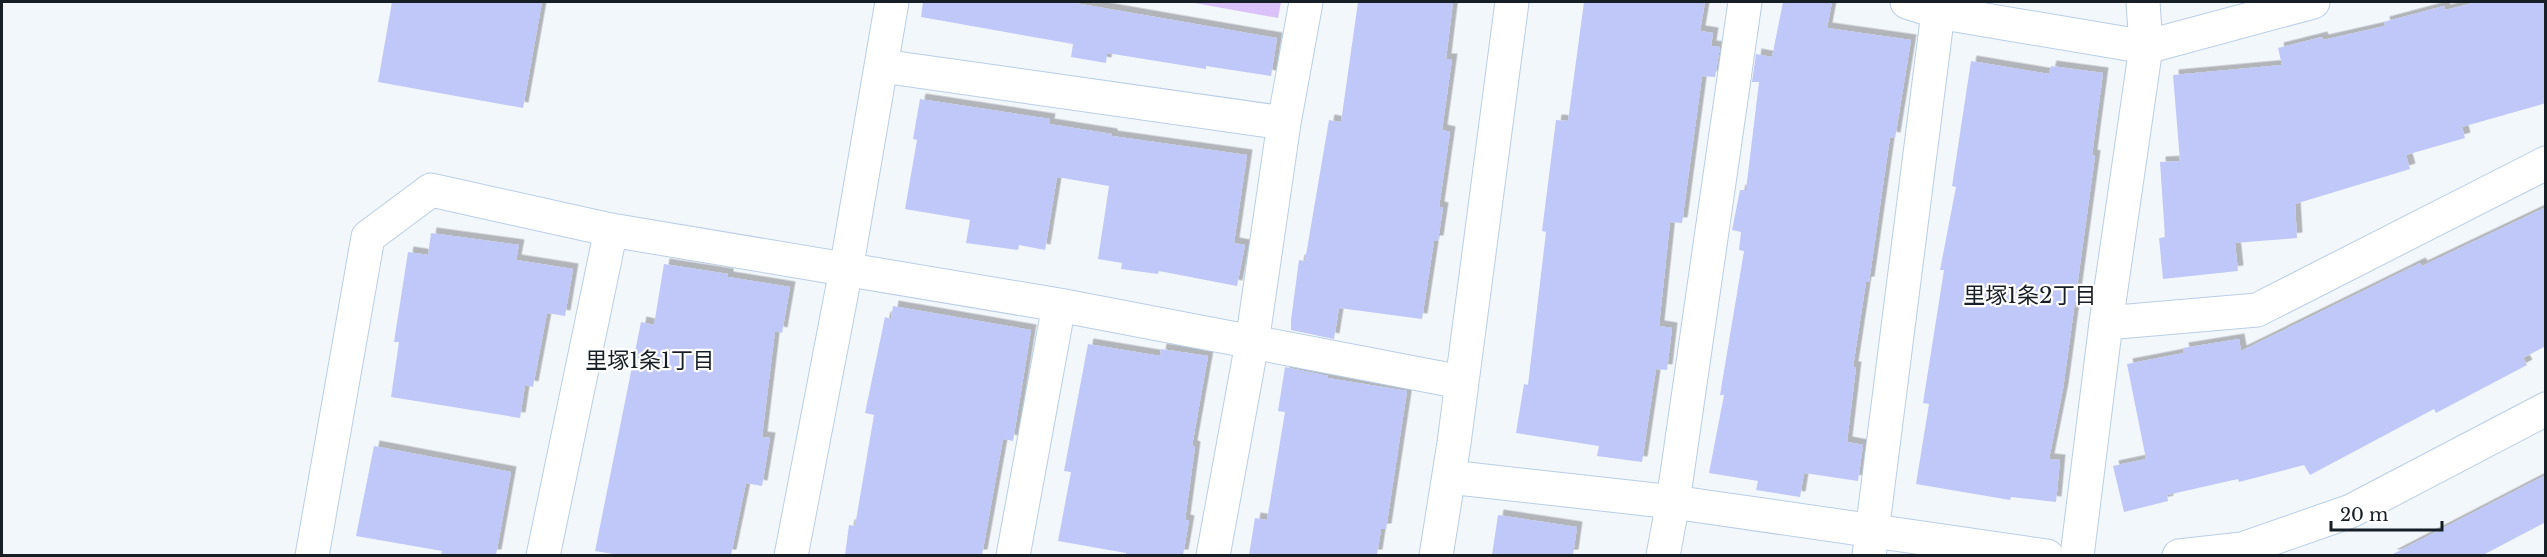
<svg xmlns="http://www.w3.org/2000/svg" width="2547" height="557" font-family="'Libre Baskerville','Noto Sans JP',serif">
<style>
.green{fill:#dac1fa}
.building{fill:#c0c8f9;filter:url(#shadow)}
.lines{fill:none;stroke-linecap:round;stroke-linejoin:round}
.street-casing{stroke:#b9cee6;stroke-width:35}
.secondary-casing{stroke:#b9cee6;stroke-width:35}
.street{stroke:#fff;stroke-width:33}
.secondary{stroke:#fff;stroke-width:33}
.labels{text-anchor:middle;stroke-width:4.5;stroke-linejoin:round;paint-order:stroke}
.neighbourhood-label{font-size:22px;fill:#161e26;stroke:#fff}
</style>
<defs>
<filter id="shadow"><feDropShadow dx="5.5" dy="-5.5" stdDeviation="0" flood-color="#0004"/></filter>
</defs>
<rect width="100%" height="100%" fill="#f2f7fc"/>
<path class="green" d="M1189,2H1281L1278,18Z"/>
<path class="building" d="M392,2H542L523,108L378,82Z
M923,2H1069L1277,38L1271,76L1206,66V69L1107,53L1106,63L1071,57L1073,44L921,17Z
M1358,2H1453L1446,59H1452L1442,130L1450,132L1439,207L1443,208L1438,241H1434L1422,319L1339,308L1334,339L1291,330V320L1299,260L1305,261L1329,120L1341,122Z
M1584,2H1705L1700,31L1713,33L1711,46L1720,47L1715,77L1702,76L1682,223L1670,222L1659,326L1672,328L1667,370L1656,369L1642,462L1597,456L1599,446L1516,433L1524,384L1528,385L1546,232L1542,231L1556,120L1568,121Z
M1783,2H1832L1827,28L1911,40L1895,138L1890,137L1869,282H1866L1853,367H1856L1847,442L1863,445L1858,481L1804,473L1800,497L1756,490L1758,481L1709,473L1724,395H1720L1744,251L1739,250L1741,232L1732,230L1740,190H1746L1759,82H1752L1756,54L1772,57Z
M2477,2H2546V103L2462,127L2465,138L2406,155L2410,169L2295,204L2297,238L2235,243L2238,271L2163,279L2159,238L2165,237L2160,162L2180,161L2173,75L2282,65L2278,48L2322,37L2323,40L2385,26L2384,22L2444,6L2445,10Z
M1971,61L2049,74L2051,66L2103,73L2092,155L2095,156L2063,389L2049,459L2060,460L2056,502L2011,497L2010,500L1916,484L1929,404L1923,403L1944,270H1940L1956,187L1952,186Z
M920,99L1050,119L1049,124L1112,134V136L1247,155L1234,243L1245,245L1237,286L1159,271L1158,274L1121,269L1122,263L1098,259L1109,186L1057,177L1045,250L1019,245L1018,250L966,243L970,220L905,209L917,140L913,139Z
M2546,207V346L2523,358L2527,365L2436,413L2434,409L2310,475L2304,465L2239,482L2238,479L2167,495L2168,501L2124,512L2113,466L2146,459L2127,364L2184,353L2183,348L2239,339L2241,351L2420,263L2422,266Z
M431,233L519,245L516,260L573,269L565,316L547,313L533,387L525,385L520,418L391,397L399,342H394L408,252L428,255Z
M664,264L728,274V277L790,287L782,333L775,331L762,437L770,438L762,486L746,483L731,555H619L595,551L641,322L654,325Z
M893,306L1031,330L1013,441L1003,439L982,555H845L849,525L855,526L874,415L865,413L885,317L891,319Z
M1088,344L1160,356L1161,349L1208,356L1192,446L1195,447L1185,520L1189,521L1183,555H1126V553L1058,541L1071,472L1064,471Z
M1285,367L1328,376V378L1407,391L1386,529H1381L1377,555H1249L1255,518L1267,520L1285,412L1278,411Z
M374,446L511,472L496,555H441L442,551L356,536Z
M2546,475V522L2483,555H2391Z
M1498,515L1577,527L1573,555H1492Z"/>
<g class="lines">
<defs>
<path id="street" d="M1907,2L1938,12L2146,47L2313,2
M882,66L1284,123
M2106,323L2257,310L2546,163
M312,556L368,237L431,190L611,230L1059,305L1461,382
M543,556L611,230
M791,556L846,270L892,2
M1013,556L1059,305
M1213,556L1252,343L1284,123L1306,2
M1663,556L1673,502L1745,2
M1869,556L1938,12
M2077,556L2106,323L2146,47L2143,2"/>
<path id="secondary" d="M1449,477L1673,502L2047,556
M1436,556L1454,443L1512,2
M2179,556L2242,549L2351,511L2546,409"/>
</defs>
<use href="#street" class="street-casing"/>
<use href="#secondary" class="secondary-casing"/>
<use href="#street" class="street"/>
<use href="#secondary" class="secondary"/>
</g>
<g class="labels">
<g class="neighbourhood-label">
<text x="2030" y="303">里塚1条2丁目</text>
<text x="650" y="368">里塚1条1丁目</text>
</g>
</g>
<rect width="2547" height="557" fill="none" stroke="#161e26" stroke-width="6"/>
<path d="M2331 521v9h111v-9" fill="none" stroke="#161e26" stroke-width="3"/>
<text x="2340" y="521" font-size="18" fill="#161e26" stroke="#ffffff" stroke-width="4.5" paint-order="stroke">20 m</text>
</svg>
